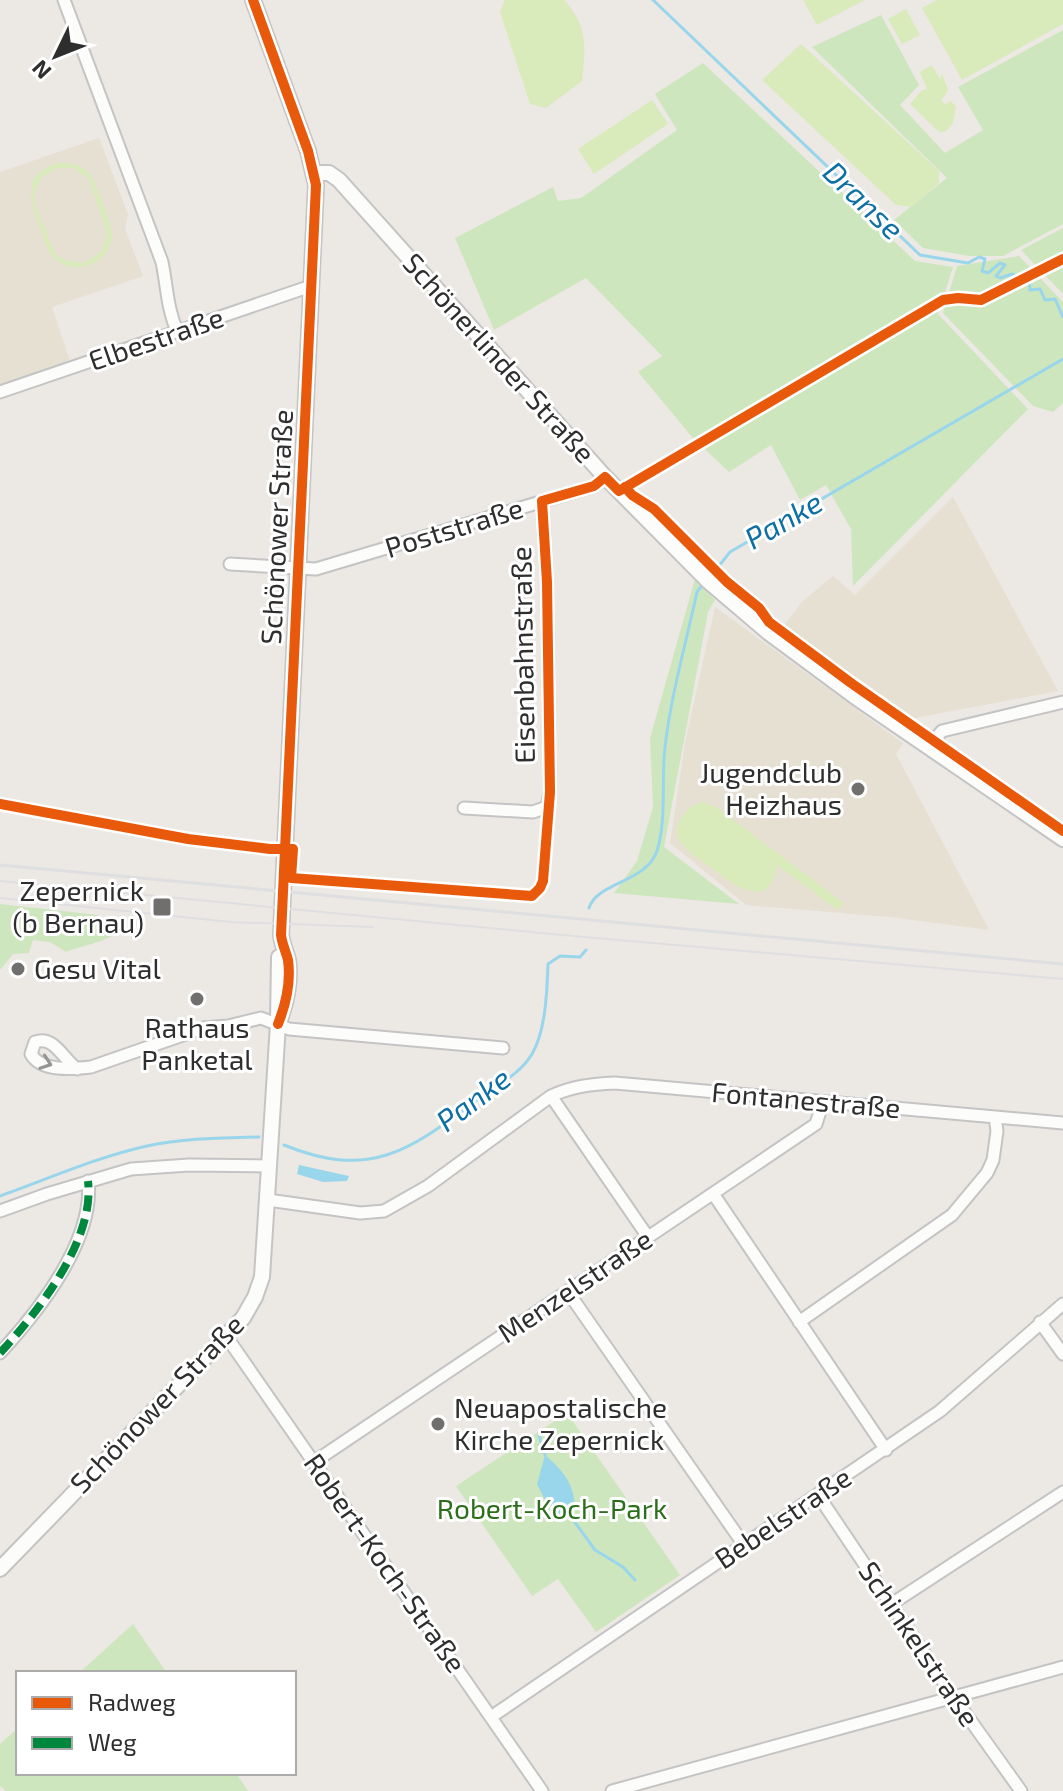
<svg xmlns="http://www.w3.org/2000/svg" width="1063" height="1791" font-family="'Exo 2',sans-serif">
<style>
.education{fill:#e6e0d3}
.green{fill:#cee6be}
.pitch{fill:#d9eabb;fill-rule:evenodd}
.water{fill:#99d6ec}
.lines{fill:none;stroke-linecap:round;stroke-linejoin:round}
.stream{stroke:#99d6ec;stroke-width:3}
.minor-casing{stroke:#c5c4c5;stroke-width:15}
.tertiary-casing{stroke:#c5c4c5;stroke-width:18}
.minor{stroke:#fcfcfb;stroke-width:11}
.tertiary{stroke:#fcfcfb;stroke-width:14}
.tram{stroke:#dfdfe1;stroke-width:2}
.rail{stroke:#dfdfe1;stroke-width:3}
.quiet{stroke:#00873e;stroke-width:8;stroke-dasharray:16 8;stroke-linecap:butt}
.cycleway-casing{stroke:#fff;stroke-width:15}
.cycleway{stroke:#e8590c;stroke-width:10}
.oneway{stroke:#959594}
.poi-dot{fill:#706f6e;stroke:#fff;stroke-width:3}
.labels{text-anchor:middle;stroke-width:6;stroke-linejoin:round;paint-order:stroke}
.street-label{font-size:28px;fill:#2e2e2e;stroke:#fff}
.poi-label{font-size:28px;fill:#2e2e2e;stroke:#fff;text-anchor:end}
.park-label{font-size:28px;fill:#2c6e1b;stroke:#fff}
.water-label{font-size:30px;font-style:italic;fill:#0d6fa3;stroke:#fff}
</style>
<rect width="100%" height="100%" fill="#ece8e4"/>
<path class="education" d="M99,138L128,214L125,229L143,276L52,307L70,361L0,385V172Z
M953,497L1058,691L905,720L782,628L802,602L833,576L855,595Z
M715,607L903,743L896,754L989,930L890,917L746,905L670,843L685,743Z"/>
<path class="green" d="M881,15L919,85L900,105L945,153L983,130L958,87L1063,30V224L1003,256H969L923,248L894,220L947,178L812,47Z
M703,63L915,261L953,267L938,314L1028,409L853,586L851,529L826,485L800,500L771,445L729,472L693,438L638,372L662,356L586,278L494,330L455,238L553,187L558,201L581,198L677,130L655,94Z
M1063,228V294L1021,250Z
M1019,256L1063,302V403L1053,412L1033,406L943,313L957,266Z
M695,579L715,600L708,612L664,847L739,904L614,893L637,861L653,807L650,738Z
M0,904L98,915L114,934C108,941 78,947 66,952L50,942L33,940L29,953L13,954L0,970Z
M567,1413L680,1575L596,1632L558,1579L532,1596L456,1486Z
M133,1624L167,1673H79Z
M18,1728V1773H236L248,1791H6L0,1786V1744Z"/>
<path class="pitch" d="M505,0H564C589,28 585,47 582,81L546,108L530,104L500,12Z
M803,0H865L817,25Z
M937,0H1063V24L962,80L922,8Z
M906,9L920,35L902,44L888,19Z
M801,44L939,171V183L912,207L896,205L762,80Z
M930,66L933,67L940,79L942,74L948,90L941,101L945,104L951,101L956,107L953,123L945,132H939L910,104L922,90L927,89L920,72Z
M652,100L668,124L594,174L578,149Z
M59,163C69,163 80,164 88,172C95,179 112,225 112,235C112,238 110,244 109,247C100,267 74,274 57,260C47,253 44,239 40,228C29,200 22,173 59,163ZM58,168H73L89,179L107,232L102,251L84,263L67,261L55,254L34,201L36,189L42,177Z
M702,802L716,807L844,903L837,910L777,865C770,914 732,884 710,867C698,858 684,850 677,836C676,820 687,806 702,802Z"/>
<path class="water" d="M299,1165L349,1176L347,1181L323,1182L297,1174Z
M545,1455C562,1469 577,1487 574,1509L563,1518L546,1501L540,1508L533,1509L536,1504L541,1505L545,1500L537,1484Z"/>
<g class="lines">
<path class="stream" d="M653,0L920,255L968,263L979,257L985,259L982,271L988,273L1000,263L1005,265L996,276L1000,278L1012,274L1029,281L1030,290L1040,289L1045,300L1055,299L1063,317
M711,576L730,552L1063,359
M589,908C597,882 646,883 657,851C667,818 661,781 665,747C671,695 686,643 697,592L703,584
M284,1145C372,1181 411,1149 480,1098C498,1085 521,1073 532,1054C546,1030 547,991 548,964L560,956L580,957L586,950
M0,1196C48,1179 97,1157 147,1146C184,1138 222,1138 259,1137
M539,1435L545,1455
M569,1514L595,1550L623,1567L635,1580"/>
<defs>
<path id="minor" d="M64,0L162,262C167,286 167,308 177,331
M0,392L311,286
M230,564L316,569L594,486L605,477
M928,747L942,731L1063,702
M464,808L533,812L547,807L550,792L547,582L542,501
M77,1069C63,1059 54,1035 35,1042L31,1054C41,1072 72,1069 91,1067L203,1028L228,1026L261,1018L289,1029L503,1048
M551,1096L648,1237
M714,1195L886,1450
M268,1200L360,1213L384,1211L428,1186L551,1096C573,1086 592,1084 615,1083L1063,1123
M0,1211L47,1194L131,1169L189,1165L269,1166
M568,1292L744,1545
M799,1322L952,1215L987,1173L993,1160L997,1131L995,1117
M1040,1322L1063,1354
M226,1336L542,1791
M0,1353C38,1312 95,1240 88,1181
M314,1462L816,1124L823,1102
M818,1495L953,1696L1021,1791
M893,1603L1063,1492
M491,1717L940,1411L1063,1304
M612,1791L1063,1667"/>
<path id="tertiary" d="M253,0L308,151L316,185L281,935C282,944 286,952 288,960C291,982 286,1004 278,1024
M315,173H329L339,180L605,477L709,582L769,633L854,696L1063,839
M0,1569L226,1336L243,1318L255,1297L262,1277L278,1024L279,957"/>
</defs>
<use href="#minor" class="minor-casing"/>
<use href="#tertiary" class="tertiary-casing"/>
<use href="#minor" class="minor"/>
<use href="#tertiary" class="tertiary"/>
<path class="tram" d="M0,881L573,936L1063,979
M0,898L231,922L373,927"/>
<path class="rail" d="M0,865L1063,964"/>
<path class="quiet" d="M0,1353C38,1312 95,1240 88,1181"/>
<defs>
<path id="cycleway" d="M253,0L308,151L316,185L281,935C282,944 286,952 288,960C291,982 286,1004 278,1024
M625,487L632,495L654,509L727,582L759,608L769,622L851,683L1063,831
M0,804L188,839L270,849H293L291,878L532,896L540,888L543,881L550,792L547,582L542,501L594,486L605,477L619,491L943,300L958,298L981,300L1063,259"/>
</defs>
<use href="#cycleway" class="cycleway-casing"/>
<use href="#cycleway" class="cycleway"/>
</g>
<defs><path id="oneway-chevron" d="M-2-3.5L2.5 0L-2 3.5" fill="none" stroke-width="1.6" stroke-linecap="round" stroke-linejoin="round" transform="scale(2)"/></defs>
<use class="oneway" href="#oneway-chevron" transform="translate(46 1063) rotate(19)"/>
<g class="poi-dot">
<circle cx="858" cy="789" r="8"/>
<rect x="152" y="897" width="20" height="20" rx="4"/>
<circle cx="18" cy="969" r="8"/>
<circle cx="197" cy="999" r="8"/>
<circle cx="438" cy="1424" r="8"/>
</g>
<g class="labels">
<g class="street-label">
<text transform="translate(156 339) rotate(-19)" y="10">Elbestraße</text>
<text transform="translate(499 358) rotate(48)" y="10">Schönerlinder Straße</text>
<text transform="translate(277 527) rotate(-87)" y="10">Schönower Straße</text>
<text transform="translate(454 528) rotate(-17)" y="10">Poststraße</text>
<text transform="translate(523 655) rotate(-91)" y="10">Eisenbahnstraße</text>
<text transform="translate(806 1100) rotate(5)" y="10">Fontanestraße</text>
<text transform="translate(575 1286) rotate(-34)" y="10">Menzelstraße</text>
<text transform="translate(157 1404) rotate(-46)" y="10">Schönower Straße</text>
<text transform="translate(783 1518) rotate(-34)" y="10">Bebelstraße</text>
<text transform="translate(385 1563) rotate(55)" y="10">Robert-Koch-Straße</text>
<text transform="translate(919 1644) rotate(56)" y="10">Schinkelstraße</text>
</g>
<g class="poi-label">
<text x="842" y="783">Jugendclub<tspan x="842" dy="32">Heizhaus</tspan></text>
<text x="144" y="901">Zepernick<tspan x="144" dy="32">(b Bernau)</tspan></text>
<text x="34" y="979" text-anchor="start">Gesu Vital</text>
<text x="197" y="1038" text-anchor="middle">Rathaus<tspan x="197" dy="32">Panketal</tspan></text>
<text x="454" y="1418" text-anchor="start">Neuapostalische<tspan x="454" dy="32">Kirche Zepernick</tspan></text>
</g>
<g class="park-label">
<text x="552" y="1519">Robert-Koch-Park</text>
</g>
<g class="water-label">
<text transform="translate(863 201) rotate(44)" y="10">Dranse</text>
<text transform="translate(784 521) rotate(-30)" y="10">Panke</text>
<text transform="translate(474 1100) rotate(-37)" y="10">Panke</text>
</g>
</g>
<rect x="16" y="1671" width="280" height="104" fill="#ffffff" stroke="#ababab" stroke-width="2"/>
<rect x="32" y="1697" width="40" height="12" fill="#e8590c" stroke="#ababab" stroke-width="2"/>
<text x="88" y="1711" font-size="24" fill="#2e2e2e">Radweg</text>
<rect x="32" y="1737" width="40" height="12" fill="#00873e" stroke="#ababab" stroke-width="2"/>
<text x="88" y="1751" font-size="24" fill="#2e2e2e">Weg</text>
<g transform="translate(56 56) rotate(227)" stroke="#ffffff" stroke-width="6" paint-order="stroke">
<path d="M0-6L14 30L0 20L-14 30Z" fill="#2e2e2e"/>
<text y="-12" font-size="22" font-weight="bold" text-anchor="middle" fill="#2e2e2e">N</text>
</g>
</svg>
